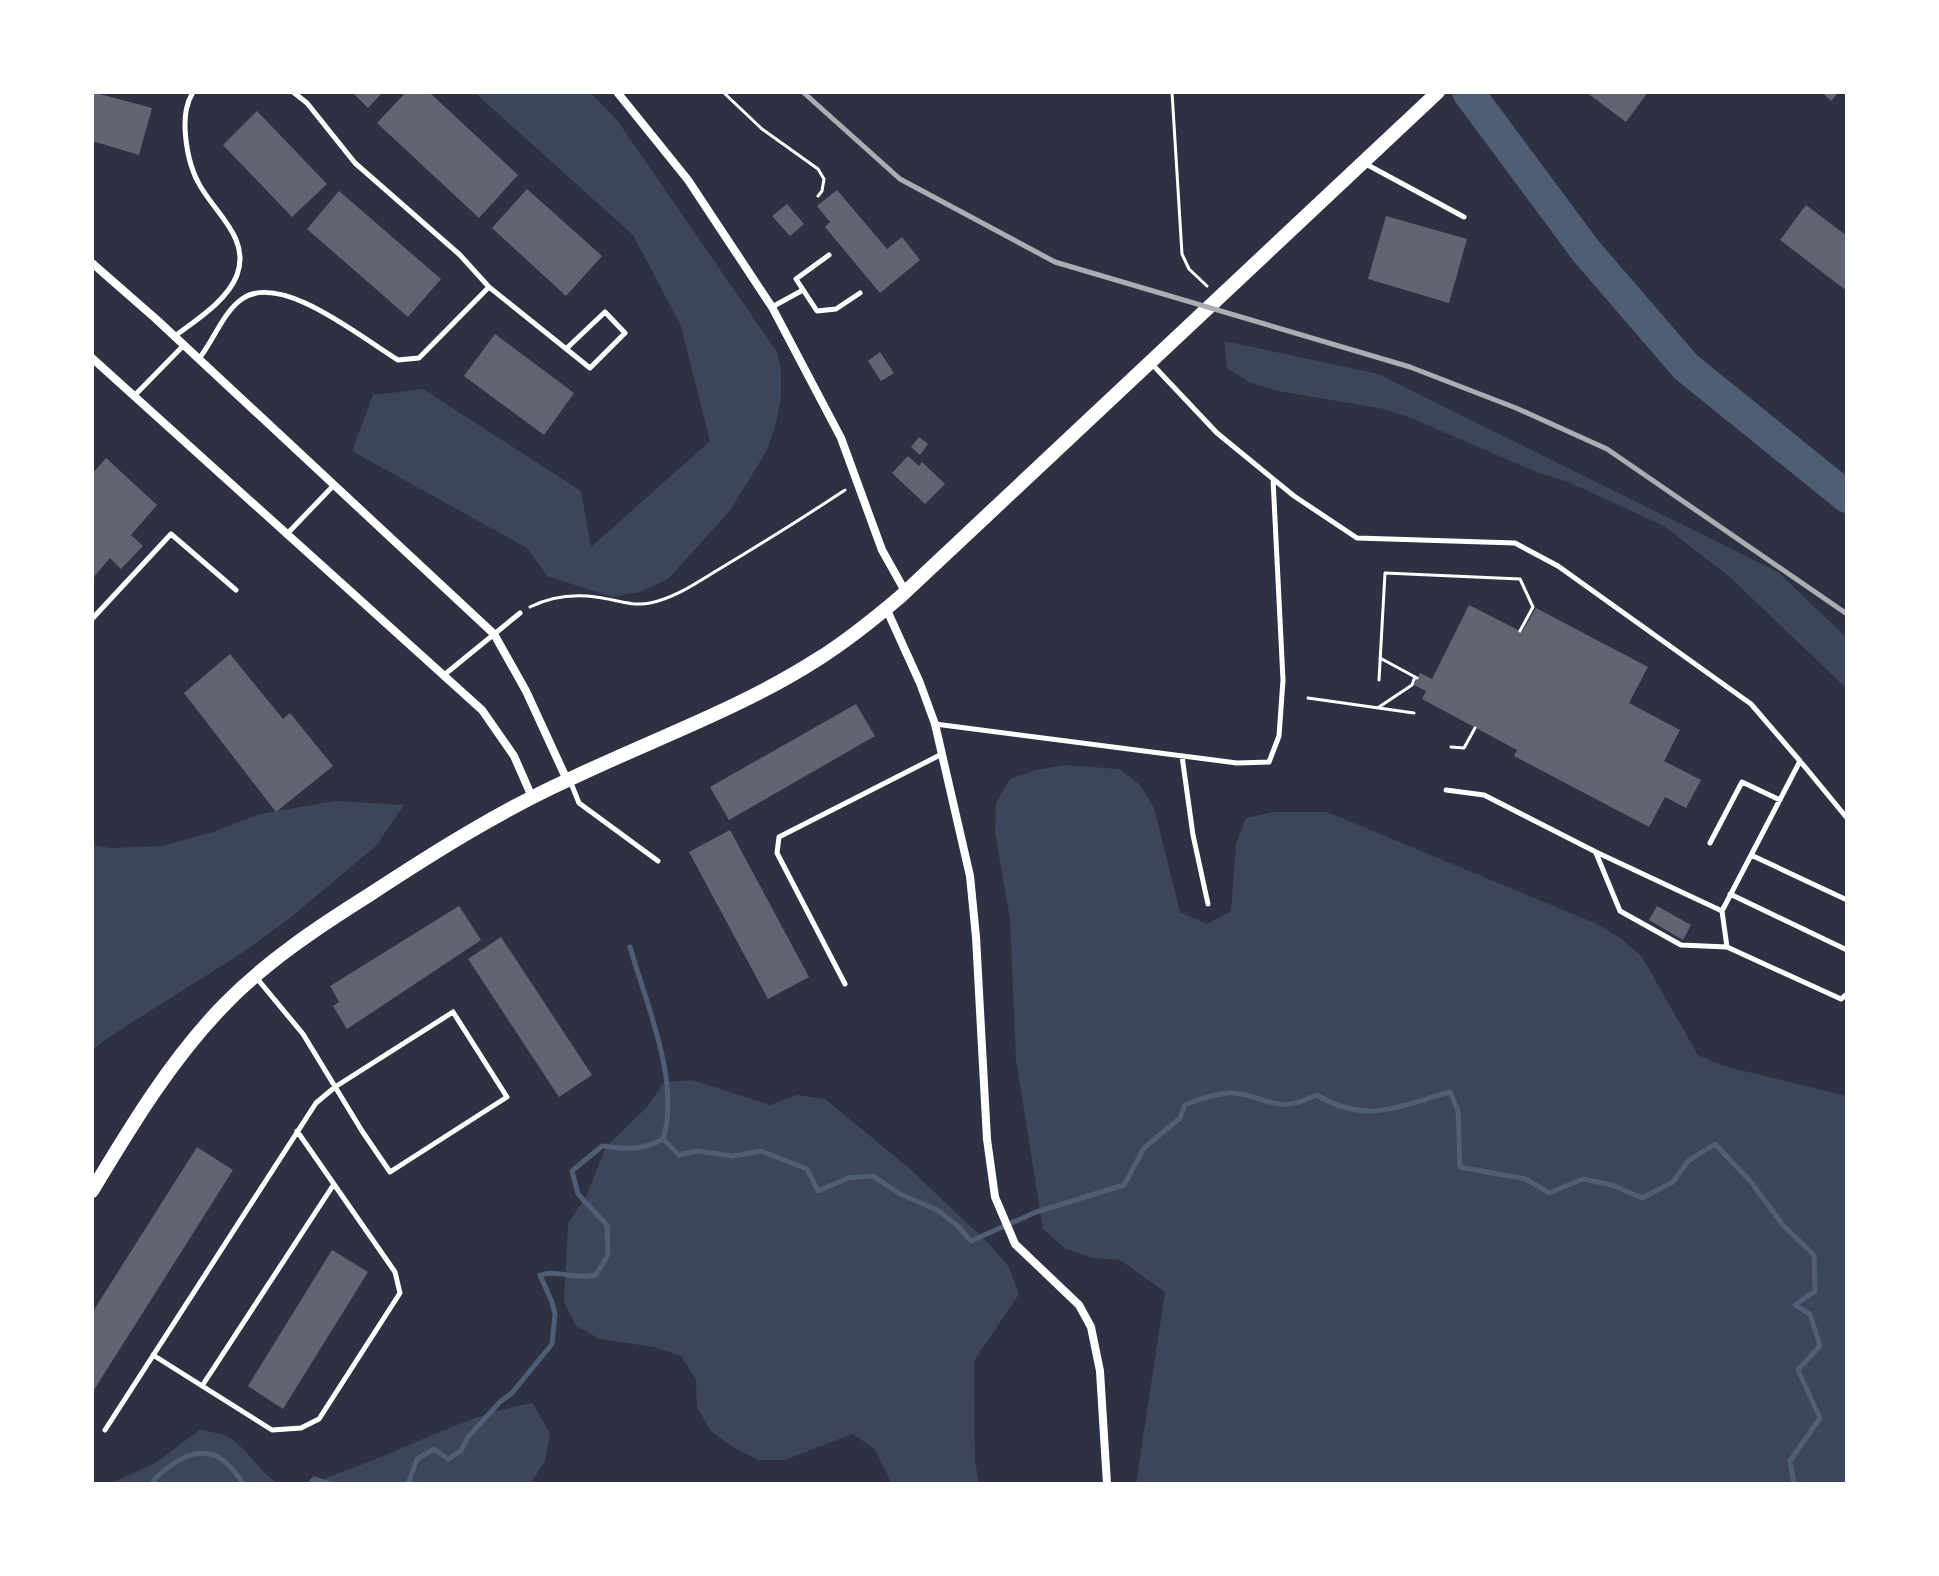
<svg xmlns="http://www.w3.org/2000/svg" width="1939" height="1576" font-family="Lato,sans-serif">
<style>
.green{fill:#3c4559}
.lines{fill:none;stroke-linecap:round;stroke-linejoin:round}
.stream{stroke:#4f5d75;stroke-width:5}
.river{stroke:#4f5d75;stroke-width:32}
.building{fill:#626471}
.path{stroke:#fff;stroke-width:3}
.service{stroke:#fff;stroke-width:5}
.minor{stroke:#fff;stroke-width:8}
.secondary{stroke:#fff;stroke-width:14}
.rail{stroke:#abadb3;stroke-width:5}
</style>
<rect width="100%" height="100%" fill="#2d3142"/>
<path class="green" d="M474,92H590L617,120L777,352L781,370V397L776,424L766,452L729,512L668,579L640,592L612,597L547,576L527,548L352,451L373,395L423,389L581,491L591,547L710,441L681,326L633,235Z
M1224,341L1378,374L1778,572L1847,638V689L1731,578L1664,526L1566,481L1539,473L1411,418L1384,409L1278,391L1251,383L1227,368Z
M1064,765L1119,769L1140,785L1154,808L1180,912L1207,924L1231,911L1236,843L1246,818L1273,812H1327L1597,924L1622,939L1642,957L1698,1055L1724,1066L1847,1096V1484H1136L1165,1292L1120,1260L1093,1258L1066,1249L1043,1229L1016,1060L1010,919L995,833L996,803L1010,779L1036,770Z
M335,801L404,805L376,846L291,917L248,949L106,1039L92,1050V844L109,848L162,846L213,832L260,814Z
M692,1080L770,1105L797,1095L825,1099L909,1168L990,1245L1009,1267L1019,1294L974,1361L975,1460L979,1484H892L874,1448L852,1434L785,1460H759L734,1448L711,1431L697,1407L696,1380L681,1356L654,1347L600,1339L576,1326L564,1302L568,1223L585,1199L606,1147L647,1107L664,1082Z
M533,1403L550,1434L545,1461L530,1484H309C339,1473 368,1463 397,1450C442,1431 484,1411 533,1403Z
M201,1429C209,1432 219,1433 226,1436C248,1447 258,1472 279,1484H110L155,1463Z"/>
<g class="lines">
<path class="stream" d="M630,947C646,1003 681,1083 663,1139
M152,1484C156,1476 163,1471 170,1466C201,1443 224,1452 243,1484
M310,1484L314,1479L330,1484
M408,1484L417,1459L434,1449L448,1459L461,1451L468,1437L500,1402L512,1393L552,1344L555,1314L552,1302L540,1275C556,1269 575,1280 596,1275L608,1255L607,1225L578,1194L572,1171L602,1146C624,1149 643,1151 663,1139L679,1155L697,1151L733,1156L761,1151L807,1169L818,1191L848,1178L873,1176L900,1194L937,1210L957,1225L971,1241L1036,1212L1124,1185L1144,1148L1180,1118L1185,1105C1199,1099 1213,1094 1229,1093C1247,1092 1262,1102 1279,1104C1293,1106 1305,1100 1317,1095C1366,1125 1399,1106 1450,1092L1458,1111L1460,1167L1526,1179L1549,1193L1583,1179L1612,1185L1642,1198L1673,1182L1688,1161L1715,1144L1751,1182L1783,1225L1814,1255L1815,1291L1795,1305L1810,1314L1820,1346L1798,1370L1820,1418L1790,1461L1794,1484"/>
<path class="river" d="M1468,92L1586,251L1686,367L1847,497"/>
</g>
<path class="building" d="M92,92L152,108L139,155L92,141Z
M352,92H383L368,108Z
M406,92H429L518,175L479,218L377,123Z
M1586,92H1648L1626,122Z
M1822,92H1839L1831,101Z
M257,111L327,184L292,217L223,145Z
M527,189L602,256L566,296L492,228Z
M837,190L887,249L902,237L920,260L880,293L825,227L830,222L817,206Z
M339,191L441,279L408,317L307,229Z
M787,204L804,224L790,236L772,216Z
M1806,205L1847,236V291L1780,240Z
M1386,216L1467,239L1449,303L1368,279Z
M495,334L574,393L544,435L464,376Z
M880,352L894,373L881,381L868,361Z
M919,437L928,444L920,455L911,447Z
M908,456L919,466L922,462L945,484L925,504L892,473Z
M106,458L157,505L131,535L143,546L121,569L110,558L92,579V474Z
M1469,605L1522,632L1536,608L1648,667L1629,703L1680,730L1664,761L1701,780L1686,808L1665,797L1649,827L1514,756L1517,750L1422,699L1426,691L1414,685L1420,673L1432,679Z
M230,654L283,719L290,713L333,766L276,812L184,693Z
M856,704L875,736L729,820L710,787Z
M730,830L809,977L768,999L689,852Z
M459,906L481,940L347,1029L333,1006L339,1002L330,986Z
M1657,906L1691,925L1683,940L1649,920Z
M501,937L592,1075L559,1097L468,959Z
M197,1147L233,1170L92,1393V1313Z
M332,1250L368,1272L283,1409L248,1386Z"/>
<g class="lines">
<path class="path" d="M723,92L762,129L818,169L824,179L822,191L818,196
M1172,92L1182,254L1189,269L1207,286
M530,607C550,597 574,594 596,597C614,599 632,607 650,603C676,598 699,581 721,568C763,543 804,517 845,490
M1380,658L1417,678
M1379,680L1385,573L1520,579L1533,607L1520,631
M1308,698L1414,713
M1379,707L1412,685L1415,677
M1451,747L1464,748L1475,728"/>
<path class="service" d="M293,92L307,103L355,163L460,255L489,287L590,368L625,333L605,312L567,348
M1364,163L1464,217
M829,255L796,279L817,311L836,309L860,293
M772,307L803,290
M175,336C196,320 227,301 237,275C251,237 213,212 198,182C189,165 186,147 185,128C185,114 186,104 193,92
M198,360C213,342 223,312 242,299C281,271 363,339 398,360L419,358L489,287
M1150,362L1217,433L1294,496L1357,538L1515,543L1558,566L1751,704L1800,761L1722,911L1596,852L1484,795L1446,790
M135,395L183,346
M286,535L334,485
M92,619L171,534L236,590
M444,675L520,613
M935,724L1237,763L1269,762L1279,736L1283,680L1273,479
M1182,756L1193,835L1208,904
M1800,761L1847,818
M571,783L579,803L658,861
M1710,843L1742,782L1780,800
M1596,853L1620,911L1681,945L1727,947
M1751,855L1847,900
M1730,894L1847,950
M1722,911L1727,947L1841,999L1847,994
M845,984L777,853L779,837L942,754
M153,1355L272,1430L301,1428L319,1419L400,1293L395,1272L297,1131
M202,1386L334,1184
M105,1430L316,1103L335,1087L453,1012L507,1097L390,1172L362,1131L303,1034L255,976"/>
<path class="minor" d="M617,92L688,180L772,307L841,438L882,550L905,591
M92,263L156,319L494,634L526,691L567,780
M92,358L482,710L514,756L532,797
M886,608L920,683L935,724L970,876L976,937L987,1139L995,1197L1015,1244L1079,1305L1091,1327L1100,1371L1107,1484"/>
<path class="secondary" d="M92,1191C131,1126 172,1058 225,1004C267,961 318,927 369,895C433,853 498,812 568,780C651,740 740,709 818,659C847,641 874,619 900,597L1438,92"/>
<path class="rail" d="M803,92L900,179L1055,262L1410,367L1516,408L1607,449L1847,614"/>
</g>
<rect width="1939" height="1576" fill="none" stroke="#ffffff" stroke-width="188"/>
</svg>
